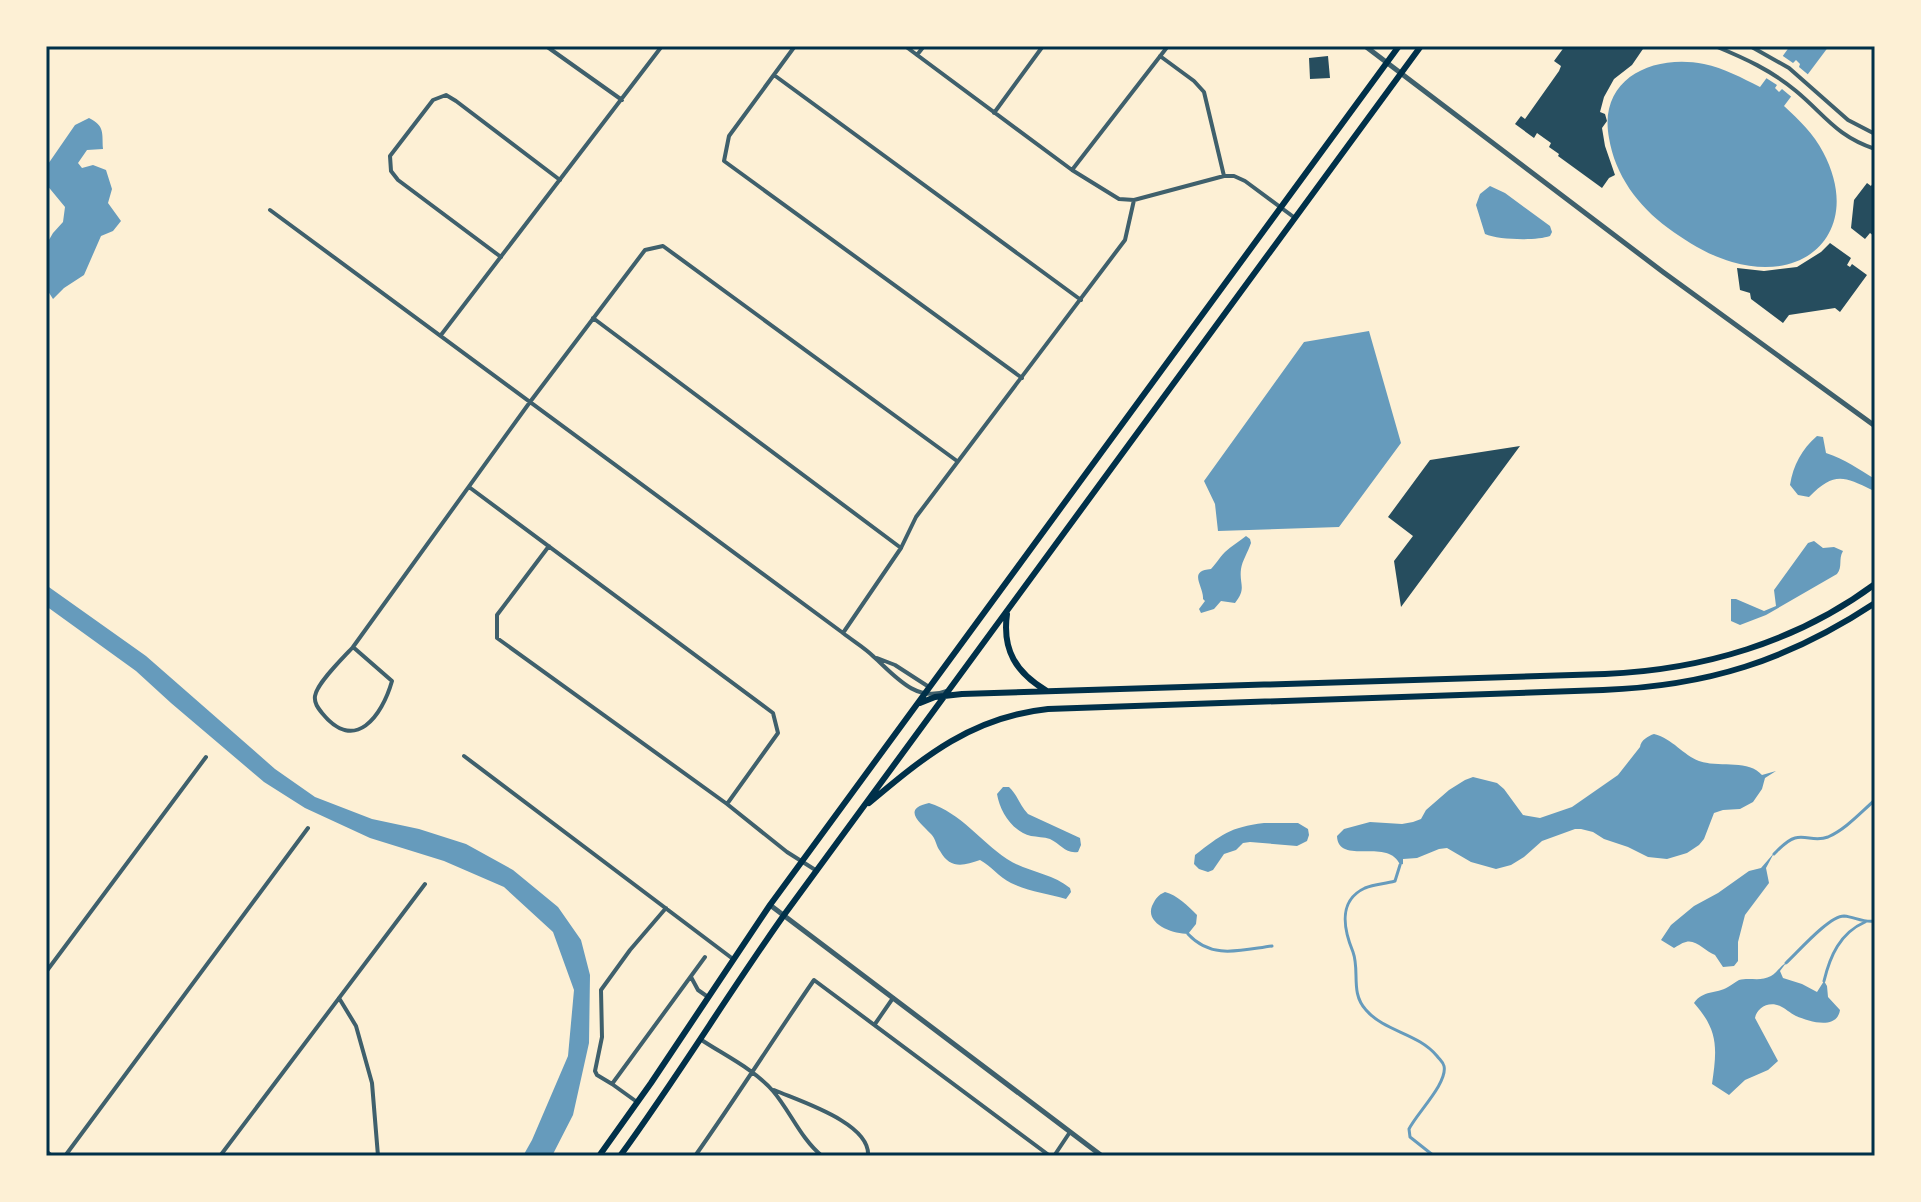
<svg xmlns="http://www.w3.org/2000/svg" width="1921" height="1202" font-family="Arial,sans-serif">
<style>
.water{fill:#669bbc}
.pier{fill:#fdf0d5}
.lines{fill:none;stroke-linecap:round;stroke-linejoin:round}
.stream{stroke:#669bbc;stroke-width:3}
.building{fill:#264d5e}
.minor{stroke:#3f606c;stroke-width:4}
.tertiary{stroke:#3f606c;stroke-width:5}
.secondary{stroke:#003049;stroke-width:6}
.neatline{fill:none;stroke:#003049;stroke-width:3}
</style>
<rect width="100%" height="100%" fill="#fdf0d5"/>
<path class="water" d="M1790,46H1829L1784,106C1799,120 1814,134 1823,152C1863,227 1810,285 1732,262C1708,255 1687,242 1668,228C1638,206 1615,175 1609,138C1598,79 1652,54 1704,64C1724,68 1742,78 1760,87Z
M89,118C105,126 102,133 103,149L87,150L78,163L82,168L93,165L106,170L112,189L108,203L121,221L113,231L101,236L84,275L64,288L53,299L46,288V245L53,233L63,222L65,207L46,184V167L75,125Z
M1490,186L1505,193L1550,226L1552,232L1550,236C1536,241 1499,240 1485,234L1476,205L1480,194Z
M1369,331L1401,443L1339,527L1218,531L1215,504L1204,481L1304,342Z
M1817,436L1823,437L1826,453C1845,459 1858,469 1875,479V487L1872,490C1843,476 1834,472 1809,497L1798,495L1790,485C1793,465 1802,449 1817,436Z
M1246,536L1250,539L1251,543C1248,552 1242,561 1241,569C1239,585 1247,588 1235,603L1221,601L1214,609L1201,613L1199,609L1205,601L1203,599C1204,586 1187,571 1211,569C1216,564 1219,558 1225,552C1231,546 1240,541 1246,536Z
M1814,541L1823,548L1834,547L1843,551C1838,559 1843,567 1837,574L1766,615L1740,625L1731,621V599H1736L1764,611L1776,606L1774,590L1808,543Z
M46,585L146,656L275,769L315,797L372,819L419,829L466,844L513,870L558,907L581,940L590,975L589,1043L573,1115L552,1156H523L532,1140L568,1056L574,990L553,932L504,887L444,861L370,838L305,808L264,782L171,703L136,671L46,606Z
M1654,734C1673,739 1683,755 1699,761C1719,768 1748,759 1762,775L1776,771L1765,778L1762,789L1753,802L1740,809L1723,810L1714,813L1704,839L1699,845L1687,853L1667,859L1648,857L1628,847L1604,839L1593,832L1581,829H1575L1542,841L1524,857L1511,865L1496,869L1471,862L1447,848L1439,849L1417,858L1403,859V864L1400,865C1389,837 1338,866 1337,836L1344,829L1370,822L1402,824L1413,822L1421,819L1426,810L1449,790L1465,780L1473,777L1497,783L1504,789L1523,815L1540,818L1572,807L1618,775L1640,747C1641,740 1648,736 1654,734Z
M1003,787H1009C1017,794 1020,806 1028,814L1080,838L1081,845L1078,852C1065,854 1061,844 1050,839C1044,837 1037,837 1031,836C1012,831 1000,812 997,794Z
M929,803C961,813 980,841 1007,859C1027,872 1052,873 1070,888L1071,892L1066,899C1048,894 1027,891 1011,883C999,877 991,866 980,860C963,866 950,869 940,851C936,846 936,839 931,834C922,824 900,809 929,803Z
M1264,823H1298L1308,829L1309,835L1307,841L1297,846L1250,842L1243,843L1236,850L1224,854L1213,870L1208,872L1199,869L1194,864L1195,855C1221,835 1230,827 1264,823Z
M1774,853L1766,868L1769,883L1745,915L1738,942V961L1734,966L1723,967L1715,955C1706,952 1696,939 1686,942C1681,943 1678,946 1674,948L1661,940L1671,925L1694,906L1718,893L1749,871L1761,868Z
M1165,892C1177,895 1188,906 1197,915L1196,924L1188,934C1173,934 1145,924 1152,906C1156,898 1158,895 1165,892Z
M1786,963L1780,971L1783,978L1802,984L1817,992L1824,981L1827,986L1828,997L1840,1010C1837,1030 1810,1022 1796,1016C1790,1013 1785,1008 1780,1006C1768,1001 1757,1008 1755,1018L1778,1061L1768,1070L1745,1080L1729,1095L1712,1084C1717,1049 1719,1031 1694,1003C1703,990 1716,994 1728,987C1732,985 1735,982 1739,980C1750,977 1760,982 1771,976C1777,973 1779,967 1786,963Z"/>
<path class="pier" d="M1780,54L1793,63L1796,60L1800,64L1799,67L1811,77L1794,99L1782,89L1779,92L1775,88L1777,85L1763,76Z"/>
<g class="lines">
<path class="stream" d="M1774,854C1780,848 1787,840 1795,838C1806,835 1815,842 1828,837C1846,829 1860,813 1875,800
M1400,865L1395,881C1385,884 1375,884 1365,888C1337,901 1344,930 1353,952C1360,971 1350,993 1366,1010C1385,1032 1418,1033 1437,1056C1440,1060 1443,1062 1444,1066C1448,1083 1416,1114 1409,1129L1410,1137L1434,1156
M1188,934C1212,960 1241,950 1272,946
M1786,963C1798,952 1829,916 1844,916C1855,917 1863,923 1875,921
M1824,981C1830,956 1840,933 1865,922"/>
</g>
<path class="building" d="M1565,46H1645L1632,65L1614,79L1604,97L1600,112L1605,114L1607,121L1602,128L1605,146L1615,175L1609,178L1602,188L1558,156L1559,154L1549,147L1551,143L1537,133L1534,138L1515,124L1521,116L1525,119L1559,71L1561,66L1554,61Z
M1328,56L1330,78L1310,79L1309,58Z
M1875,180V242L1872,239L1874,236L1870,233L1865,239L1851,228L1854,200L1867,183L1871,186Z
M1830,243L1851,258L1847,265L1850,267L1852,264L1867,275L1840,312L1835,308L1789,315L1783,323L1751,299L1750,293L1740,290L1737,268L1764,271L1797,267L1821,252Z
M1520,446L1401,607L1394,561L1413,536L1388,517L1430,460Z"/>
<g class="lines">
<path class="minor" d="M546,46L622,100
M795,46L729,136L724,161L1022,378
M905,46L1072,170L1119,199L1134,200L1224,176H1234L1245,181L1295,218
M1715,46C1744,58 1771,70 1796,91C1825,115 1836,136 1875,149
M1750,46L1789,68L1848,120L1875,134
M917,55L924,46
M1160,56L1194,81L1204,92L1224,176
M774,75L1081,300
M994,113L1043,46
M1072,170L1168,46
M270,210L843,633C853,641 865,648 874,657C894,675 916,703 946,691
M501,257L398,180L391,171L390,156L433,100L446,95L456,101L560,180
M593,318L901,548
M441,335L662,46
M469,487L773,713L778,733L727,804
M549,546L497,615V638L727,804L787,852L817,871
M843,633L901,548L916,517L1125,240L1134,200
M353,647L530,402L645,250L663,246L957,461
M353,647L392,681C382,716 355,754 322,713C318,708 314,703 315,696C317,683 343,658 353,647Z
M877,658L895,665L929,687
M464,756L733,959
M46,972L206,757
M691,977L698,990L708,997
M339,998L356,1026L372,1083L378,1156
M875,1024L893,998
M700,1039C724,1055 754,1069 773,1091C790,1111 801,1139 822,1156
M612,1084L597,1075L595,1071L602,1037L601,990L630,950L666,908
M774,1090C799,1101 871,1123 868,1156
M637,1102L612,1084L705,957
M46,1151L52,1156
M65,1156L308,828
M220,1156L425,884
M695,1156C736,1098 774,1038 814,980L1050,1156
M1054,1156L1070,1132"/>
<path class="tertiary" d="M1365,46L1663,272L1875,426
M770,905L1102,1156"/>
<path class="secondary" d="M1007,614C1002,650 1016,673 1047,691
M920,703L935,697L962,694L1605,674C1702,670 1797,642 1875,584
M869,803C925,756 972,717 1048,709L1603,690C1707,686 1787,661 1875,603
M599,1156L651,1083L770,905L1399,46
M620,1156C677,1078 728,994 784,915L1421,46"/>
</g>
<rect width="1921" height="1202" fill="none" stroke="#fdf0d5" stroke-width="96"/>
<rect x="48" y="48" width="1825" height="1106" class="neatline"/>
</svg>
